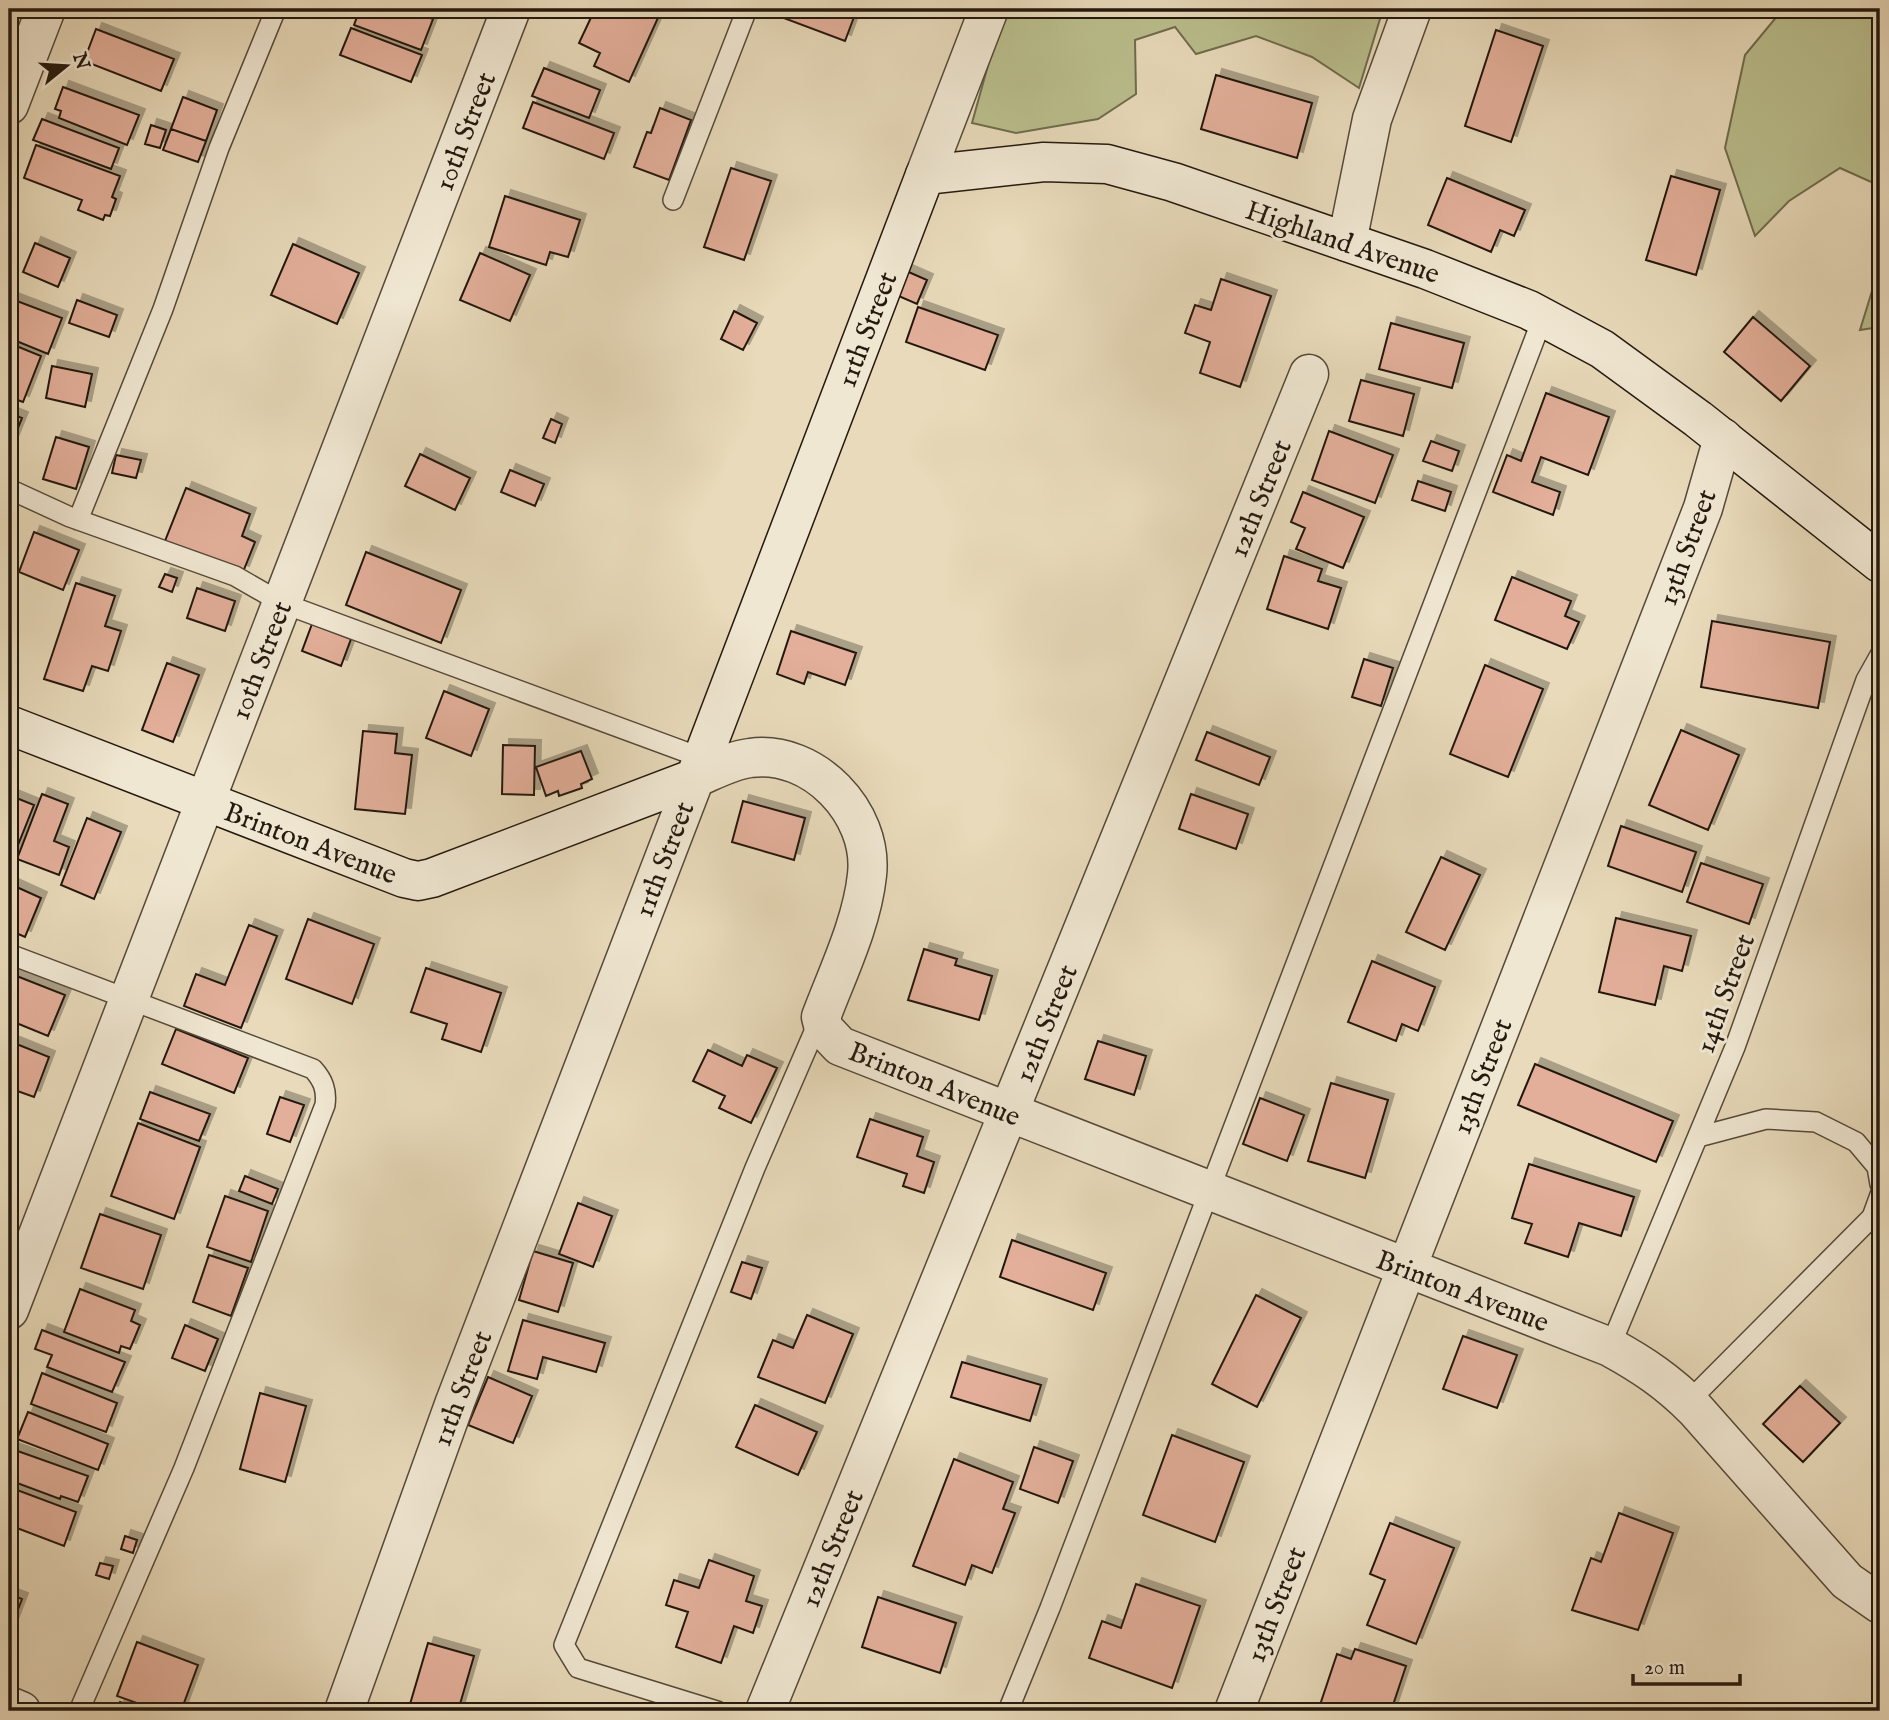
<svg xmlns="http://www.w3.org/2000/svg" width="1889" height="1720" font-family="'IM FELL English',serif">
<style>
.green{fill:#babe8d;stroke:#6f6c4e;stroke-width:2}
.building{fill:#e3af9a;stroke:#24190f;stroke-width:2;filter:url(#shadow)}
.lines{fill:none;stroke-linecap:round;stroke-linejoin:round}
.lane-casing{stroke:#55493a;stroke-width:22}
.street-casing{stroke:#55493a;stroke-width:41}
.secondary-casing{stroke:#24190f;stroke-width:41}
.lane{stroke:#f0e7d2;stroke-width:19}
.street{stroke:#f0e7d2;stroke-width:38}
.secondary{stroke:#f0e7d2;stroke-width:38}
.labels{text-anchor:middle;stroke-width:6;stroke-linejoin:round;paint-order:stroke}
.street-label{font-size:28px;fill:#24190f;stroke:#f0e7d2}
</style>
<defs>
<filter id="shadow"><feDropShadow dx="6" dy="-6" stdDeviation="0" flood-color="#0004"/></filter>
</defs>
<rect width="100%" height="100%" fill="#e8daba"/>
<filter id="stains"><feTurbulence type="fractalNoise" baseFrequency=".00286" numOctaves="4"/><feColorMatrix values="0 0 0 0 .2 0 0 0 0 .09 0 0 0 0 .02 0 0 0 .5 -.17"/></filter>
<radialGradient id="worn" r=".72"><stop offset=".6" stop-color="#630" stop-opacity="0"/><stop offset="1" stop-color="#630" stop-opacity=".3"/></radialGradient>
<path class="green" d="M1006,9H1383L1359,88L1312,57L1256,36L1196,54L1175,27L1135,40L1136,94L1098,119L1016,133L972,123L997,33Z
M1783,9H1880V186L1840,168L1789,201L1755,236L1725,148L1745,55Z
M1880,265V327L1860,330Z"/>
<path class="building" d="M306,9H337L334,18Z
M360,9H405L433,19L421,50L354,25Z
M595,9H662L629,82L594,66L600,53L579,43Z
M766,9H857L845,41L765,11Z
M351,28L422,55L411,82L340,55Z
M96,29L174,59L161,91L84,61Z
M1496,30L1543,46L1511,142L1465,126Z
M544,68L600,90L589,118L532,96Z
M1216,75L1312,103L1297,158L1201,129Z
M63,87L139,115L127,145L59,118L61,111L55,109Z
M183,97L217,110L206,141L171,129Z
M533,102L614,133L604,159L523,128Z
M660,108L691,120L669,180L634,167L647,132L651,133Z
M42,119L119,148L111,169L33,140Z
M151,125L166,130L160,148L145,144Z
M171,129L206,141L198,162L163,150Z
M36,145L120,176L112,197L116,199L110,216L105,215L103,220L78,210L82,200L24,178Z
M731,168L771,181L744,260L704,247Z
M1671,176L1720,190L1696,275L1646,260Z
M1447,178L1525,210L1514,236L1500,230L1491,252L1428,225Z
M505,196L580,220L568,257L550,252L546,265L489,247Z
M35,243L70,258L58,287L23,272Z
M293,244L359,273L337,324L271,295Z
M480,253L530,275L510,321L460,300Z
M904,270L927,280L917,304L894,294Z
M1221,279L1271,296L1240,387L1200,373L1210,342L1185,333L1195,305L1211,310Z
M9,298L62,318L48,354L9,338Z
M77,300L117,315L109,337L69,323Z
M918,307L998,335L985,370L906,342Z
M734,311L757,323L743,350L721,339Z
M1753,317L1810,366L1781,401L1724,352Z
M1391,323L1464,343L1452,388L1379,369Z
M9,343L41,356L23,402L9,397Z
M52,366L92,374L85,407L46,398Z
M1361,380L1414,394L1403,436L1349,421Z
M1546,393L1609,417L1588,475L1541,457L1532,482L1560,492L1553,515L1493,492L1507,455L1521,461Z
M9,413L22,418L9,450Z
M551,419L562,424L555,443L543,438Z
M1329,431L1393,455L1375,503L1312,480Z
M56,437L89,447L76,489L43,479Z
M1431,441L1459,451L1452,471L1423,461Z
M420,454L470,478L455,510L405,486Z
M116,455L141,460L136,478L112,473Z
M510,470L544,484L535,506L501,492Z
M1418,481L1451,492L1445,511L1412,500Z
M186,488L250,514L242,536L255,542L243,572L165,541Z
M1303,492L1364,517L1343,568L1296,549L1305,528L1291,522Z
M34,532L79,550L63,590L19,572Z
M366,552L461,590L441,643L346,605Z
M1284,556L1322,569L1318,581L1341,588L1328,629L1267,609Z
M165,574L177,578L172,592L159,587Z
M1512,577L1571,601L1565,616L1579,622L1567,649L1495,620Z
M76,583L115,596L105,626L121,631L108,671L92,666L83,691L44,679Z
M197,588L235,601L225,631L187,618Z
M1712,621L1830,642L1818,708L1701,687Z
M312,624L351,639L341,666L302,651Z
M791,631L856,653L845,685L808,672L804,684L777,674Z
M1364,659L1393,668L1381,706L1352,697Z
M167,663L199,675L173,742L142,730Z
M1485,665L1543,689L1508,777L1450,754Z
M444,691L489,709L471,756L426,738Z
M1681,730L1739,755L1708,830L1649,805Z
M363,731L397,734L395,753L412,755L405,814L355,809Z
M1207,732L1270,757L1259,785L1196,760Z
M503,745L535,746L534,795L502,794Z
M581,751L592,779L581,784L582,788L559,796L558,791L546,796L536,767Z
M42,794L68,804L54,841L69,847L59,875L17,859Z
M1191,794L1248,814L1236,849L1179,829Z
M9,795L34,805L14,855L9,853Z
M743,801L805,818L794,860L732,842Z
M87,818L121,832L94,899L61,885Z
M1621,826L1696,852L1682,892L1608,866Z
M1441,857L1480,875L1445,950L1406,932Z
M1701,863L1763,884L1749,924L1687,902Z
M10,884L41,898L25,937L9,930Z
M1616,918L1691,936L1682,971L1664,966L1655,1005L1599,992Z
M308,919L374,944L352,1004L286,979Z
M249,925L277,936L241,1028L184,1006L196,974L225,985Z
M924,949L957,959L955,965L992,976L979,1020L908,1000Z
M1372,961L1435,987L1418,1031L1402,1024L1396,1041L1348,1022Z
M426,968L501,993L481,1052L442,1039L447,1024L411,1012Z
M9,973L65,995L48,1036L9,1020Z
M176,1029L248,1058L234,1093L162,1064Z
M9,1041L49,1057L34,1097L9,1088Z
M1098,1041L1146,1056L1134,1095L1085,1079Z
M708,1050L742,1066L747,1055L777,1068L751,1123L719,1108L725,1096L693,1081Z
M1535,1064L1673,1121L1656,1162L1518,1105Z
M1331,1083L1388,1100L1365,1178L1308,1161Z
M150,1092L210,1114L199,1141L140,1119Z
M280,1097L304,1105L290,1142L267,1134Z
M1260,1098L1304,1115L1287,1161L1243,1144Z
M870,1119L923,1137L917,1156L934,1162L924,1193L903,1186L907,1174L857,1157Z
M138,1123L200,1147L174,1219L111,1196Z
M1529,1164L1634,1197L1621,1236L1579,1223L1568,1257L1525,1243L1532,1224L1512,1218Z
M245,1176L278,1189L272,1204L239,1191Z
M225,1196L268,1211L251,1262L207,1247Z
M578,1203L612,1216L593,1267L559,1254Z
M100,1214L161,1235L143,1289L81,1268Z
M1012,1240L1106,1273L1093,1310L1000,1277Z
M533,1251L573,1263L558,1312L519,1300Z
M209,1255L248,1268L231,1316L193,1302Z
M742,1262L762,1268L751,1299L731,1292Z
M80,1289L135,1310L131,1321L140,1325L130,1349L121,1346L119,1353L64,1332Z
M1256,1295L1301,1318L1257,1407L1212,1384Z
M807,1315L853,1334L825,1403L758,1377L773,1340L793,1348Z
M523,1320L605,1343L596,1372L543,1357L537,1379L508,1371Z
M185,1325L218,1339L205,1371L172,1358Z
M42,1330L125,1362L112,1392L47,1367L52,1355L35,1349Z
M1463,1336L1517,1355L1497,1408L1443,1389Z
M962,1362L1041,1385L1030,1421L951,1397Z
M42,1373L117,1403L106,1432L31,1404Z
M488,1377L532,1396L513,1443L468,1425Z
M1800,1386L1840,1423L1803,1462L1763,1424Z
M260,1393L306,1406L285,1482L240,1469Z
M755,1405L817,1432L798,1475L736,1447Z
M28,1412L108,1444L98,1470L17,1439Z
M1172,1435L1244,1462L1215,1542L1143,1515Z
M1034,1447L1073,1461L1058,1503L1020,1489Z
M12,1449L88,1476L78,1502L61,1496L60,1499L9,1480V1458Z
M954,1459L1013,1482L1003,1509L1015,1513L992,1573L972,1565L965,1585L913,1566Z
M9,1487L76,1512L64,1546L9,1525Z
M1619,1513L1673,1533L1638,1630L1572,1610L1591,1558L1601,1562Z
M1390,1523L1454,1548L1416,1644L1367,1625L1385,1580L1370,1574Z
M125,1536L137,1540L133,1553L121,1549Z
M709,1560L754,1576L746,1601L762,1606L753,1633L734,1626L721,1663L676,1647L688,1612L666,1605L674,1580L699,1588Z
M100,1563L113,1566L109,1579L96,1575Z
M1136,1584L1200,1606L1172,1688L1089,1658L1102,1621L1121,1628Z
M9,1594L22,1599L9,1633Z
M878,1597L956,1623L940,1673L862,1647Z
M137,1642L198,1665L181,1711H159L117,1696Z
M428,1643L474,1656L458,1711H408Z
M1355,1649L1406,1666L1391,1711H1318L1337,1654L1351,1659Z
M120,1702L140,1711H116Z"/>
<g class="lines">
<defs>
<path id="lane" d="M673,200L747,9
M9,489L70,517L235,576L282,603L702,758
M78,520L163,309L219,148L276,9
M9,954L313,1069C323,1080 327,1090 325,1105L184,1468L79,1711
M1698,1137L1766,1119L1816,1122L1856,1142L1877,1167L1880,1184
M1610,1347L1735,1047L1866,680L1880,655
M1688,1402L1872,1217L1880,1195
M717,1711L578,1668L564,1645L755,1168L820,1018
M1008,1711L1050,1608L1543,317"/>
<path id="street" d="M9,105L46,9
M925,175L989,9
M1347,242L1372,119L1412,9
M9,1310L511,9
M9,1706L21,1711
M344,1711L455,1402L695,778C712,771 732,760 750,758C813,749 874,813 867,875C862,923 838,972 821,1017L824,1029L840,1046L1610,1347C1643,1365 1668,1382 1695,1409L1847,1581L1880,1604
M765,1711L1309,374
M1234,1711L1703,508L1723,438"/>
<path id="secondary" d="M9,725L404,878L418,881L432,878L695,778L925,175L1044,162L1107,164L1173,182L1425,269L1529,310L1602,349L1698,419L1880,563"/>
</defs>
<use href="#lane" class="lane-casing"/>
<use href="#street" class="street-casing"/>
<use href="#secondary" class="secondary-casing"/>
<use href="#lane" class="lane"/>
<use href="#street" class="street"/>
<use href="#secondary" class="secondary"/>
</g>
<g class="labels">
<g class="street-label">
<text transform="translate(464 131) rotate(-69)" y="10">10th Street</text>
<text transform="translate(1343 241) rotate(19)" y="10">Highland Avenue</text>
<text transform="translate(866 329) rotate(-69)" y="10">11th Street</text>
<text transform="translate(1259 498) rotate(-68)" y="10">12th Street</text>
<text transform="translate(1686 547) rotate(-70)" y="10">13th Street</text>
<text transform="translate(260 660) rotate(-69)" y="10">10th Street</text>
<text transform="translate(311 842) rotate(21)" y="10">Brinton Avenue</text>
<text transform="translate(663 859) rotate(-69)" y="10">11th Street</text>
<text transform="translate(1724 993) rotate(-70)" y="10">14th Street</text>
<text transform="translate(1045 1023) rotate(-68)" y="10">12th Street</text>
<text transform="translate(1481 1076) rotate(-69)" y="10">13th Street</text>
<text transform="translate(935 1083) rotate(22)" y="10">Brinton Avenue</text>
<text transform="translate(1463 1290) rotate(21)" y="10">Brinton Avenue</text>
<text transform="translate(461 1388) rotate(-69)" y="10">11th Street</text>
<text transform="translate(831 1548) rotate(-68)" y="10">12th Street</text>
<text transform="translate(1275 1604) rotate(-69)" y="10">13th Street</text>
</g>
</g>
<rect width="1889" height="1720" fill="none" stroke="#e8daba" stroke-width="35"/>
<rect x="10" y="10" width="1868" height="1699" fill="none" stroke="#24190f" stroke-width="3.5"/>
<rect x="18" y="18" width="1854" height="1685" fill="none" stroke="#24190f" stroke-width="2"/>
<g transform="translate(66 66) rotate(72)" stroke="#f0e7d2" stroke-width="5" paint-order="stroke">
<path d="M0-5L12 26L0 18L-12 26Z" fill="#24190f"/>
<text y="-10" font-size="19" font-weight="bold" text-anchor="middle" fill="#24190f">N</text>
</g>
<path d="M1633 1674v10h107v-10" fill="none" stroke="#24190f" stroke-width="3.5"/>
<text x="1644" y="1674" font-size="21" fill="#24190f" stroke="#f0e7d2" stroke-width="5" paint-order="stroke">20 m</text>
<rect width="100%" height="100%" filter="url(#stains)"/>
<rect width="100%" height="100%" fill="url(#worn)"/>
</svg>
